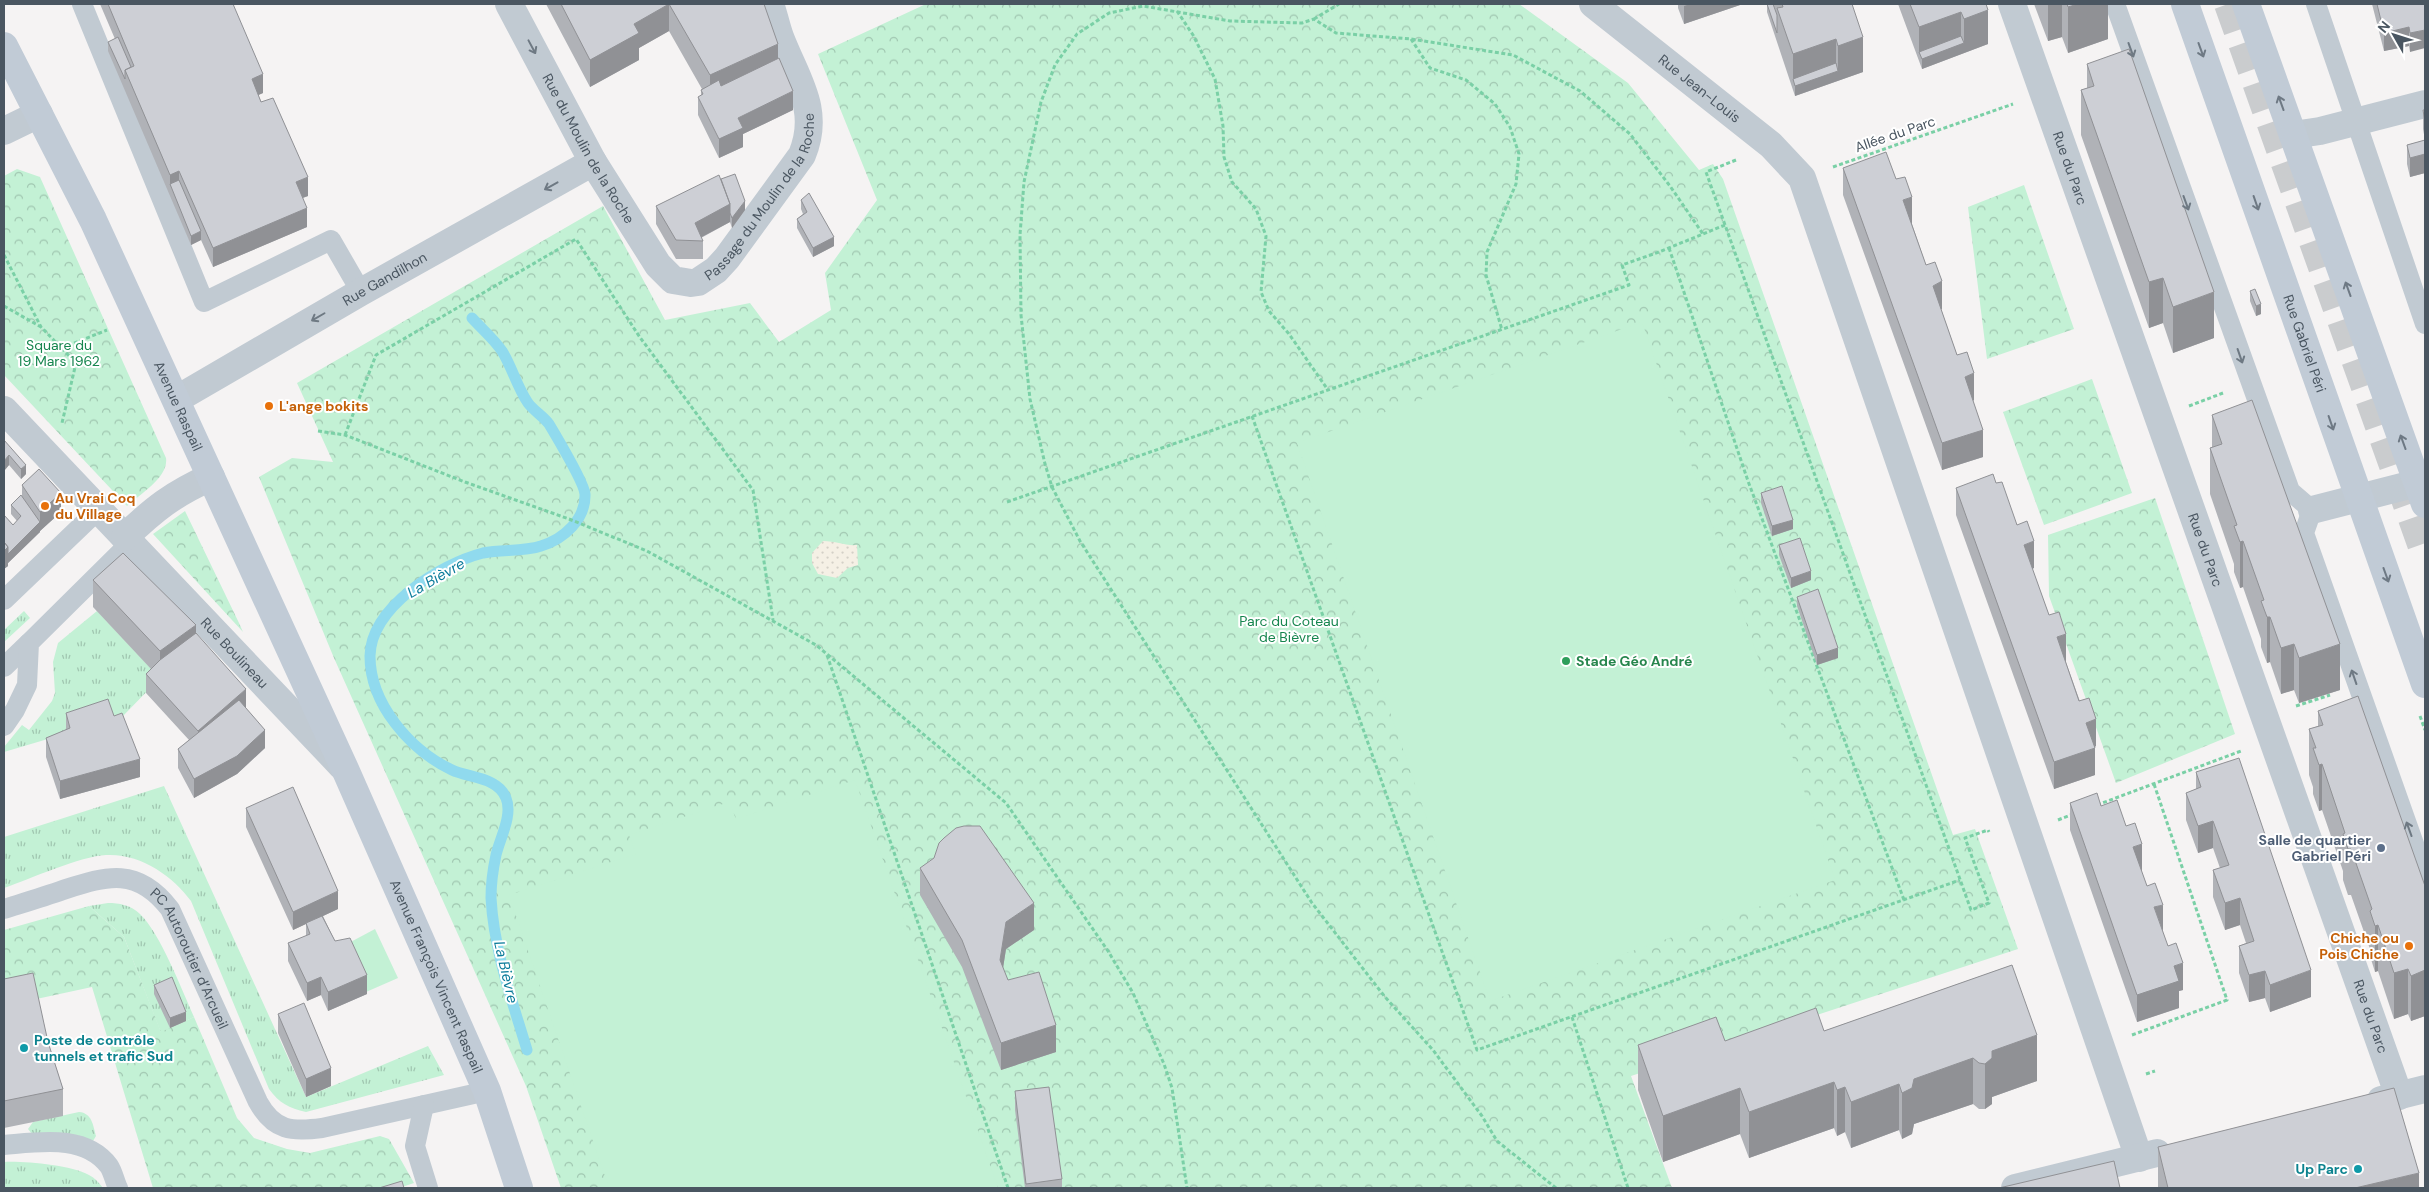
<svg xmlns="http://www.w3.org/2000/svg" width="2429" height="1192" font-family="'DM Sans',sans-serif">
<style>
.grass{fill:url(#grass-tufts)}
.forest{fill:url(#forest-crowns)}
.sand{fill:url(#sand-dots)}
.garden{fill:#c3f1d5}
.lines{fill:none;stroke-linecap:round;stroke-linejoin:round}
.stream{stroke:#90daee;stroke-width:11}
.motorway-tunnel{stroke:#caccce;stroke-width:28;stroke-dasharray:28 14;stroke-linecap:butt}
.path{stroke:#7ad0a6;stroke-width:3;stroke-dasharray:4 2.5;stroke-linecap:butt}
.service{stroke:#c1cad2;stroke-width:20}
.minor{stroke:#c1cad2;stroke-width:28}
.secondary{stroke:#c1cbd6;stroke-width:28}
.wall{fill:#b0b2b7}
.shaded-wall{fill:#909195}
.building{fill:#cdcfd5;stroke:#909195}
.oneway{stroke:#6e7983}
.oneway2{stroke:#6e7984}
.food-dot{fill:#e8710a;stroke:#fff;stroke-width:2}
.leisure-dot{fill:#2e9e5b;stroke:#fff;stroke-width:2}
.service-dot{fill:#5c6f8a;stroke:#fff;stroke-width:2}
.culture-dot{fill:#0f9aa8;stroke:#fff;stroke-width:2}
.labels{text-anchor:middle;stroke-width:4;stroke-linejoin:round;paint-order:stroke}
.street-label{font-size:14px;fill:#4a5661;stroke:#fff}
.park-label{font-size:14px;fill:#17864f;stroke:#fff}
.food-label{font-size:14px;font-weight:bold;fill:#c56008;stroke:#fff;text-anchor:start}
.leisure-label{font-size:14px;font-weight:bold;fill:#27864d;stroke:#fff;text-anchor:start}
.service-label{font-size:14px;font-weight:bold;fill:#4e5e75;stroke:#fff;text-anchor:end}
.culture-label{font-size:14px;font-weight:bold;fill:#0d838f;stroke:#fff;text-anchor:start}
.water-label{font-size:15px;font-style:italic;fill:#0c7c9b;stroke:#fff}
</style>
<defs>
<pattern id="grass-tufts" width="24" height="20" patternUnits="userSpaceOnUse" patternTransform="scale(1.25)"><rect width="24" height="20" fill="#c3f1d5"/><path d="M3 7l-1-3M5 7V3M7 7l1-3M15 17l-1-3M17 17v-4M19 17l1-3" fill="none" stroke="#a0c6b0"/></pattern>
<pattern id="forest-crowns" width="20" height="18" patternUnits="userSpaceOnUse" patternTransform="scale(1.25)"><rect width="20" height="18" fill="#c3f1d5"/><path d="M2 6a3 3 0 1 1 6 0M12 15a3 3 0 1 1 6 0" fill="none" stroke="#a0c6b0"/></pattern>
<pattern id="sand-dots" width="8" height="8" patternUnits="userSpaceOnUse" patternTransform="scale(1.25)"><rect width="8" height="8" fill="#f5f0e5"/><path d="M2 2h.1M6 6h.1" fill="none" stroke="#d4d0c7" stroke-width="1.8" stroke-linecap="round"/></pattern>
</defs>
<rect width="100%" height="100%" fill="#f5f3f3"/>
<path class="grass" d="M24,611L30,618L4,642V630Z
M97,611L160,678L122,717L4,752V747L22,725L29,730L52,701L55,693L53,662L58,643Z
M164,786L306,1097L428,1046L444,1075L306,1112C289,1108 279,1103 269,1089L191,901C173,876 140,853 106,855C81,856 30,879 4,888V837Z
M108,903C119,903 131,905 140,914C160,933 182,990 194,1017L161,1033L124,937L89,906Z
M79,1112C92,1113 93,1125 96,1136L93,1141L32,1134L28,1129L33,1122Z
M4,1162C25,1161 70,1165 89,1175C95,1178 99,1183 103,1188H4Z"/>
<path class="forest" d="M926,4H1519L1628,83L1699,170L1713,164L1723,179L1953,835L1975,829L2018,949L1631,1076L1672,1188H561L526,1086L334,658L259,477L292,458L333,462L297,383L603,206L665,320L750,303L779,342L831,310L825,273L877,200L818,54Z
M17,169L40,177L166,458C169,477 139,495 127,506L4,375V176Z
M2024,185L2074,329L1987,359L1968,207Z
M2092,379L2132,493L2044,525L2003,412Z
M2155,498L2235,734L2116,783L2049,596L2048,535Z
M185,511L239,623L243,632L153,534Z
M89,906L124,937L161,1032L194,1017L237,1118L254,1138L287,1149L310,1153L380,1136L389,1139L414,1183L399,1188H153L92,987L4,1006V930Z"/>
<path class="sand" d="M823,541C836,541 845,546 857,545L858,565L848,568L837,578L818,574L812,563V553Z"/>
<path class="garden" d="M1642,322L1835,880L1490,1001L1297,443Z
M855,780L998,1188H609L509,895L636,854L629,835L729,802L736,819Z
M375,929L398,978L366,992L345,945Z"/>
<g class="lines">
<path class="stream" d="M472,318C482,329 494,339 502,351C512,367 517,387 528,403C534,411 543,416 549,424C556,436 584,482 585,494C586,519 564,539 541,546C523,552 502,549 483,553C440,564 371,607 370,656C370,704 410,750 452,770C469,778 498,777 506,798C513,815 500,838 496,855C493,869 491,883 491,898C494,951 512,1000 527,1050"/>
<path class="motorway-tunnel" d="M2228,4L2425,555"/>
<path class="path" d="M1177,11L1193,35L1215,79L1223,126L1224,157L1232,182L1256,209L1266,236L1261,292L1269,311L1289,334L1328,390
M1314,19L1339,4
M1411,39L1430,68L1466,80L1495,104L1510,127L1519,154L1516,184L1487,252L1486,275L1502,330
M1736,160L1706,172L1971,910L1989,903L1965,838L1988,830L1989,832
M1833,167L2013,104
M1669,248L1748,481L1904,900
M4,255L41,327L76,363L62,423
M4,306L41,327
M62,348L107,330
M2189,406L2223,393
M1252,416L1477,1050L1960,880
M318,431L345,435L465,482L569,519L647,551L816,645L1006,803L1108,951L1133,993L1164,1064L1172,1088L1187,1188
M345,435L376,355L576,239L639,336L753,490L773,620
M1007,502L1629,285L1622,265L1659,252L1725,225
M827,655L1008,1188
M2296,706L2330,695
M2420,716L2425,730
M2097,805L2241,751
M2058,820L2073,814
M1572,1017L1628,1188
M2132,1035L2227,1000L2154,784
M2146,1074L2155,1071
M1556,1188L1497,1141L1482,1116L1433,1050L1385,997L1312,903L1080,541L1052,487L1045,464L1030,399L1021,315L1020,235L1024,182L1041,102L1055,65L1077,34L1109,13L1143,6L1230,21L1302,23L1314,19L1336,33L1411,39L1513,55L1580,91L1630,134L1670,186L1703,234"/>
<g class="service">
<path d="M82,4L204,302L331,240L361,292"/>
<path d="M2115,4L2290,491L2312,510L2304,533L2425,875"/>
<path d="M2316,4L2425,324"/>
<path d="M4,600L98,510"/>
<path d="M4,667L29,643"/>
<path d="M4,726L15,710L27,685L29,643L130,543"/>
<path id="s1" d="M4,909C23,903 43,897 63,890C107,876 137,866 170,909L258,1102C274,1131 292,1132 322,1128L487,1091"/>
<path d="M424,1105L415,1146L428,1188"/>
<path d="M4,1145C40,1142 85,1134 109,1166C113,1172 115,1182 118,1188"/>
</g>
<g class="minor">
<path id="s2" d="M509,4L593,162L658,265L673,280L691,283L698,282L716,270L727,258L802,155C821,109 796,79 780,37C776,26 774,15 770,4"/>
<path id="s3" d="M1593,4L1771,145L1802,178L2139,1158"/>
<path id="s4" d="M2012,4L2399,1096"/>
<path d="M4,131L39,114"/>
<path d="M2293,135L2320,131L2425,104"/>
<path id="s5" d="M177,399L361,292L593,162"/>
<path id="s6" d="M4,410L342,766"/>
<path d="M2312,510L2425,481"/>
<path d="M125,537C154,509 173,494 211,477"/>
<path d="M2381,1100L2425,1089"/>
<path d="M2015,1188L2157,1153"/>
</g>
<g class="secondary">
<path id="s7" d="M2185,4L2425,684"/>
<path d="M2246,4L2425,504"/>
<path id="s8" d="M4,46L93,220L345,769L487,1091L519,1188"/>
</g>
</g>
<path class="wall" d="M100,4H233L263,93L258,95L308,196L303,198L307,227L213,267L201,240L191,245L108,51V42L115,39Z
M546,4H764L778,58L793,110L743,134V147L719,158L698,115V97L701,95V90L702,89L669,31L639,48V60L590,87Z
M1678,4H1743L1684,24L1678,8Z
M1767,4H1852L1863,72L1795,96L1767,12Z
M1898,4H1986L1988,44L1922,69Z
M2034,4H2108V39L2068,53L2062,37L2048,41Z
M2372,4H2425L2410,52L2409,46L2384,51Z
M2087,64L2214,338L2173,353L2163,323L2149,328L2081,135V90L2087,88Z
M2423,110H2425V173L2410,177L2407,164V145L2425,140L2423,129Z
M1843,168L1912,224L1926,265L1942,309H1941L1957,355L1974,400L1973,401L1983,457L1942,470L1843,195Z
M721,179L745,210L732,228L730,222L701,238L703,241V259H676L656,224V206Z
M801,200L834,246L813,257L797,228V219L803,214L801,209Z
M2250,291L2261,314L2256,316L2250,301Z
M2212,415L2340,690L2299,703L2294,690L2281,694L2270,662L2267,663L2261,647V639L2243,587L2240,588L2234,572V564L2210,494V448L2212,447Z
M4,440L26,474L21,479L9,465L4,471Z
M1996,483L2017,525L2034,568L2032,569L2049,615L2096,746L2095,747V775L2054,789L1956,515V488Z
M22,485L61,512L40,531V530V532L8,563V566L4,569V515L13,525L17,521L11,514V505L22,496Z
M1761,493L1793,529L1772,536L1761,503Z
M1779,545L1811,580L1791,588L1779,555Z
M93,580L196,633L246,708L265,748L237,774L194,798L178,768V749L189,740L146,693V674L151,669L93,607Z
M1797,597L1838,658L1817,665L1797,606Z
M2318,711L2425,886V1016L2411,1021L2408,1014L2394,1019L2378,971L2375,972L2370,956V949L2351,895H2348L2343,880V871L2322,810L2319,811L2313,794V787L2309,775V729L2318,726Z
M66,713L114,716L140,777L60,799L46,757V738L66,730Z
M2196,772L2311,997L2270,1012L2265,998L2249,1002L2239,973V946L2246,943L2240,925L2225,930L2213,897V870L2220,868L2213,848L2198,853L2186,820V793L2196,789Z
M2070,803L2126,826L2142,871H2141L2183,990L2179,991V1008L2137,1022L2070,830Z
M246,808L338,909L323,916L335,941L367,994L328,1011L321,995L307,1001L288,961V943L306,936V924L293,930L246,827Z
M920,868L1034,930L1006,949L1003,968L1008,980L1056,1052L1001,1070L962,967L920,895Z
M2012,965L2037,1081L1992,1097V1104L1985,1109H1979L1973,1104L1914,1124L1912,1134L1902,1139L1899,1130L1851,1148L1845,1132L1837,1136L1834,1128L1749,1158L1740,1134L1663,1162L1638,1090V1045L1725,1041L1824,1031Z
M4,979L48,1042L63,1089V1116L4,1128Z
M154,985L186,1021L170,1028L154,994Z
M278,1014L331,1086L306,1097L278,1033Z
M1015,1091L1062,1179V1188H1025L1015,1110Z
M2158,1147L2419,1188H2158Z"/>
<path class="shaded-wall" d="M669,4V31L639,48V60L590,87V60L634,24Z
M1690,4H1743L1684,24V6Z
M2048,4H2062V37L2048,41Z
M2078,4H2108V39L2068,53V7Z
M1988,10V44L1922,69V59L1919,52V27L1961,12V44L1964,43V19Z
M2409,27V46L2384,51V33Z
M2425,30V48L2410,52V33Z
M1863,37V72L1795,96V86L1793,79V54L1836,39V72L1838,71V46Z
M778,44V71L710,102V75Z
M263,74V93L252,98V79Z
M793,91V110L743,134V147L719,158V139L738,118Z
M2425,154V173L2410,177V158Z
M179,171V190L170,184V175Z
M308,177V196L296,200V182Z
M1912,197V224L1903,227V200Z
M745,201V210L732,228V218Z
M730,204V222L696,240L695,223Z
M307,208V227L213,267V248Z
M201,231V240L191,245V236Z
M834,237V246L813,257V248Z
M2163,278V323L2149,328V282Z
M1942,281V309L1933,313V286Z
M2214,292V338L2173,353V307Z
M2261,304V314L2256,316V306Z
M1974,373V400L1965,404V377Z
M1983,430V457L1942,470V443Z
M9,455V465L4,471V461Z
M26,465V474L21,479V469Z
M61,493V512L40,531V512Z
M1793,520V529L1772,536V526Z
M40,522V532L8,563V566L4,569V551Z
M2034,541V568L2024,572V545Z
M2243,541V587L2240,588V542Z
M1811,571V580L1791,588V578Z
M2267,617H2270V662L2267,663Z
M196,625V652L160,678V651Z
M2066,634V661L2057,664V637Z
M2294,644V690L2281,694V648Z
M2340,644V690L2299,703V658Z
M1838,648V658L1817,665V655Z
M246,689V708L198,750V731Z
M2096,719V746L2086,750V723Z
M265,730V748L237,774L194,798V779Z
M2095,748V775L2054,789V762Z
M140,759V777L60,799V781Z
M2322,764V810L2319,811V765Z
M2213,821V848L2198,853V826Z
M2142,844V871L2133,874V847Z
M338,891V909L293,930V912Z
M2240,898V925L2225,930V903Z
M1034,903V930L1006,949L1000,987V960L1006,922Z
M2163,905V932L2154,907Z
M2378,925V971L2375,972V926Z
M2183,963V990L2179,991V1008L2137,1022V995L2174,966Z
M2408,969V1014L2394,1019V973Z
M2311,970V997L2270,1012V985Z
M2425,970V1016L2411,1021V976Z
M2265,971V998L2249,1002V975Z
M367,975V994L328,1011V992Z
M321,977V995L307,1001V983Z
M186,1012V1021L170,1028V1018Z
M1056,1025V1052L1001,1070V1043Z
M2037,1035V1081L1992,1097V1104L1985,1109V1064L1992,1051Z
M1973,1058V1104L1914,1124L1912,1134L1902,1139V1093L1914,1079Z
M331,1068V1086L306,1097V1079Z
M1834,1082V1128L1749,1158V1112Z
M1899,1084V1130L1851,1148V1102Z
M1845,1087V1132L1837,1136V1090Z
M1740,1088V1134L1663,1162V1116Z
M2419,1173V1188H2355Z"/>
<path class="building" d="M108,4H233L263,74L252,79L261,102L273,98L308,177L296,182L307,208L213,248L179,171L170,175L125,70L134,66Z
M561,4H764L778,44L710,75L669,4L634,24L639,33L590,60Z
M1767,4H1773L1777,15V33Z
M1782,4H1852L1863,37L1838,46L1836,39L1793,54L1777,8L1783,7Z
M1910,4H1986L1988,10L1964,19L1961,12L1919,27Z
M2067,4H2078L2068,7Z
M2377,4H2425V30L2410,33L2409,27L2384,33Z
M1961,36L1964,43L1922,59L1919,52Z
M118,37L131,67L125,70V79L108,42Z
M2129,49L2214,292L2173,307L2163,278L2149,282L2081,90L2094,86L2087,64Z
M779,58L793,91L738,118L743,128L719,139L698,97L703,94L701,90L719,80L721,86Z
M1836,63L1838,71L1795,86L1793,79Z
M2423,110H2425V122Z
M2425,140V154L2410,158L2407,145Z
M1886,152L1896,179L1905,177L1912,197L1903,200L1926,265L1935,262L1942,281L1933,286L1957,355L1967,352L1974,373L1965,377L1983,430L1942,443L1843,168Z
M735,174L745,201L732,218L730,213V204L721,179Z
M719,175L730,204L695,223L703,241L676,240L656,206Z
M179,180L201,231L191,236L170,184Z
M809,193L834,237L813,248L797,219L807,212L801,200Z
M2255,289L2261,304L2256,306L2250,291Z
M2252,400L2340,644L2299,658L2294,644L2281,648L2270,617H2267L2261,601L2264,600L2243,541L2240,542L2234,526L2237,525L2210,448L2222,444L2212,415Z
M4,440L26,465L21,469L9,455L4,461Z
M39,469L61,493L40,512L22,485Z
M1993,474L1996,483L2002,482L2017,525L2027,521L2034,541L2024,545L2049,615L2059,612L2066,634L2057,637L2079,701L2089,698L2096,719L2086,723L2095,748L2054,762L1956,488Z
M1782,486L1793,520L1772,526L1761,493Z
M21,495L40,522L8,554V547L4,542V515L13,525L21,516L11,505Z
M1800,538L1811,571L1791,578L1779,545Z
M4,542L8,547L4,551Z
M123,553L196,625L160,651L93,580Z
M1818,589L1838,648L1817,655L1797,597Z
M196,633L246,689L198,731L146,674L160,660Z
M2358,696L2425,886V970L2411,976L2408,969L2394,973L2378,925L2375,926L2370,911L2372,909L2351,849H2348L2343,834L2345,833L2322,764L2319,765L2313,748H2316L2309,729L2323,725L2318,711Z
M108,699L114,716L122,713L140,759L60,781L46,738L70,728L66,713Z
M239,700L265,730L237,756L194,779L178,749Z
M2239,758L2311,970L2270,985L2265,971L2249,975L2239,946L2254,941L2240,898L2225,903L2213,870L2229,865L2213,821L2198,826L2186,793L2201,787L2196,772Z
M293,787L338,891L293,912L246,808Z
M2097,793L2101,806L2117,800L2126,826L2135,823L2142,844L2133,847L2147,886L2155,883L2163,905L2154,907L2168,946L2176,943L2183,963L2174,966L2179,981L2137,995L2070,803Z
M964,826H980L1034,903L1006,922L1000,960L1008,980L1039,972L1056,1025L1001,1043L962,940L920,868L934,858L939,843L944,838L956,828Z
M322,916L335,941L350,938L367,975L328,992L321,977L307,983L288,943L310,934L306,923Z
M2012,965L2037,1035L1992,1051V1058L1985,1064L1979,1063L1973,1058L1914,1079L1912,1088L1902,1093L1899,1084L1851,1102L1845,1087L1837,1090L1834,1082L1749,1112L1740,1088L1663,1116L1638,1045L1716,1017L1725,1041L1816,1008L1824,1031Z
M33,973L48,1042L63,1089L4,1101V979Z
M172,977L186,1012L170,1018L154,985Z
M304,1003L331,1068L306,1079L278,1014Z
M1049,1087L1062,1179L1026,1184L1015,1091Z
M2394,1088L2419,1173L2355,1188H2168L2158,1147Z
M2114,1161L2120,1188H1999Z
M402,1181L404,1188H379Z"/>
<defs><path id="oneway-shaft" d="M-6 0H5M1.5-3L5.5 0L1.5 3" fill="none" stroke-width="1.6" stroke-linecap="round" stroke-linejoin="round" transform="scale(1.25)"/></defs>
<g class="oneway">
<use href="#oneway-shaft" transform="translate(532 47) rotate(62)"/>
<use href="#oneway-shaft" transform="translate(2131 50) rotate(70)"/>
<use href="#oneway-shaft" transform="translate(551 186) rotate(151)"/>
<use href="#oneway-shaft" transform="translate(2186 203) rotate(70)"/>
<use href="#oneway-shaft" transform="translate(318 317) rotate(150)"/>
<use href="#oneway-shaft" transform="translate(2240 356) rotate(71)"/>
<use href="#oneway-shaft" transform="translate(2354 677) rotate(-109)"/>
<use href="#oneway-shaft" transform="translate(2409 829) rotate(-110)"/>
</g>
<g class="oneway2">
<use href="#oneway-shaft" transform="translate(2201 50) rotate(70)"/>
<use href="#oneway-shaft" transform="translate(2281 103) rotate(-110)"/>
<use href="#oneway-shaft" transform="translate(2256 203) rotate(71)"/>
<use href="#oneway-shaft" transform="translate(2348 289) rotate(-110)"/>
<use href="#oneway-shaft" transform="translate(2331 423) rotate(71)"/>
<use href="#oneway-shaft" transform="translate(2403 442) rotate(-110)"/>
<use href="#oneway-shaft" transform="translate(2386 575) rotate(70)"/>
</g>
<g class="food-dot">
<circle cx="269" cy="406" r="5"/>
<circle cx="45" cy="506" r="5"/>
<circle cx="2409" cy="946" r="5"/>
</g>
<circle class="leisure-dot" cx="1566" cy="661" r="5"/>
<circle class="service-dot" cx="2381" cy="848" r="5"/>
<g class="culture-dot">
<circle cx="24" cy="1048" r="5"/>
<circle cx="2358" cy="1169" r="5"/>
</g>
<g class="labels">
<g class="street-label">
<text dy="5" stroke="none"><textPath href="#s3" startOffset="136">Rue Jean-Louis</textPath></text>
<text transform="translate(1895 134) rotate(-19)" y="5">Allée du Parc</text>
<text dy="5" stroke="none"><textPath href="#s2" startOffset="165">Rue du Moulin de la Roche</textPath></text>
<text dy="5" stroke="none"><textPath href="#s4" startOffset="174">Rue du Parc</textPath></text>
<text dy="5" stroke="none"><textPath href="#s2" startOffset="456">Passage du Moulin de la Roche</textPath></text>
<text dy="5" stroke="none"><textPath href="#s5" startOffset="240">Rue Gandilhon</textPath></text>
<text dy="5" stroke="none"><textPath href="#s7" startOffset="360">Rue Gabriel Péri</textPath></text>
<text dy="5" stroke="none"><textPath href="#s8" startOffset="400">Avenue Raspail</textPath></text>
<text dy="5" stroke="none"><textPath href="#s4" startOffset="579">Rue du Parc</textPath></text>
<text dy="5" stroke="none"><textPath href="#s6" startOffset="335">Rue Boulineau</textPath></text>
<text dy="5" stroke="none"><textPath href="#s1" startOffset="234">PC Autoroutier d’Arcueil</textPath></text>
<text dy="5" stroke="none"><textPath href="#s8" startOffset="1026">Avenue François Vincent Raspail</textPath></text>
<text dy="5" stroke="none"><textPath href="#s4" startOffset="1074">Rue du Parc</textPath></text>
</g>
<g class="park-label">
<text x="59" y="350">Square du<tspan x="59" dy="16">19 Mars 1962</tspan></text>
<text x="1289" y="626">Parc du Coteau<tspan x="1289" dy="16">de Bièvre</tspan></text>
</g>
<g class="food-label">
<text x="279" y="411">L'ange bokits</text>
<text x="55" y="503">Au Vrai Coq<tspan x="55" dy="16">du Village</tspan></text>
<text x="2399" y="943" text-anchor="end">Chiche ou<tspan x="2399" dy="16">Pois Chiche</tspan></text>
</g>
<g class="leisure-label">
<text x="1576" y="666">Stade Géo André</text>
</g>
<g class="service-label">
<text x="2371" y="845">Salle de quartier<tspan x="2371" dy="16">Gabriel Péri</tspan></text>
</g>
<g class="culture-label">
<text x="34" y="1045">Poste de contrôle<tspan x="34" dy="16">tunnels et trafic Sud</tspan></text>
<text x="2348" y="1174" text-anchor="end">Up Parc</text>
</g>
<g class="water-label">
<text transform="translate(436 578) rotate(-30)" y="5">La Bièvre</text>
<text transform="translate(506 972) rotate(77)" y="5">La Bièvre</text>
</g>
</g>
<rect width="2429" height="1192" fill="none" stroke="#4a5661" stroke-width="10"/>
<g transform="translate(2394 35) rotate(309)" stroke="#ffffff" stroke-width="4" paint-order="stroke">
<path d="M0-4L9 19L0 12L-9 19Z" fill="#4a5661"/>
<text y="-8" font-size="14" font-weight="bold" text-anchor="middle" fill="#4a5661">N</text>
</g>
</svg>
